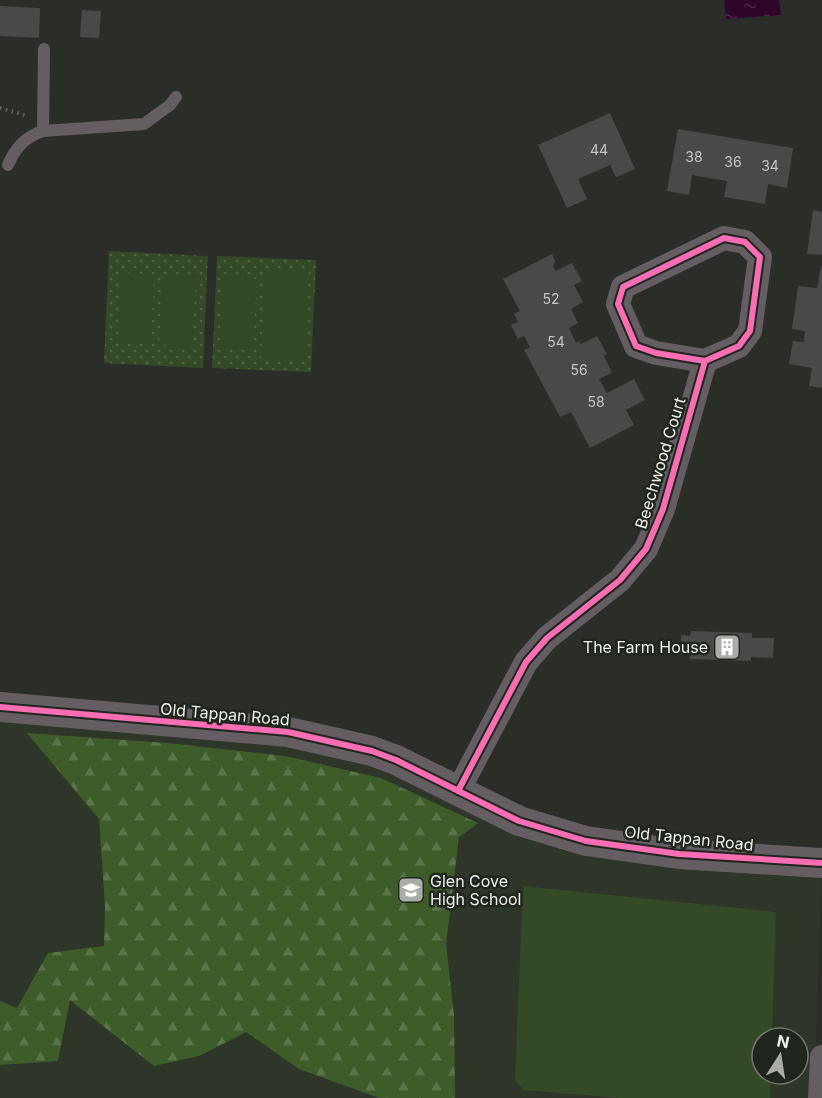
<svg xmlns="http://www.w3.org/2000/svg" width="822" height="1098" font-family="Inter,sans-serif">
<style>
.built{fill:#2e3529;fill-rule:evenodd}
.forest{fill:url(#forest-firs)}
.park{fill:url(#park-dots)}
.garden{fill:#344a26}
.water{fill:url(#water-ripples)}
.building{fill:#484a47}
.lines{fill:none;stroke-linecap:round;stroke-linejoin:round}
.path{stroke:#686567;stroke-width:4;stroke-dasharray:1.5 4.5;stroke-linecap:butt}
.service{stroke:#645d62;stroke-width:12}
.minor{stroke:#645d62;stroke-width:24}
.tertiary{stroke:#645d62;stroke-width:30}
.cycleway-casing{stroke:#20251e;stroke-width:10}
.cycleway{stroke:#f96db3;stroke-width:6}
.labels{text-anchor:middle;stroke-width:5;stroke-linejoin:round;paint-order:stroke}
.number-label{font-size:14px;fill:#c4c6c2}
.street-label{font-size:16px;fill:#edf0eb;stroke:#20251e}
.poi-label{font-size:16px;fill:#edf0eb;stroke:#20251e;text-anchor:end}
</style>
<defs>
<pattern id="forest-firs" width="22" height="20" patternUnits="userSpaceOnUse" patternTransform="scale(1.5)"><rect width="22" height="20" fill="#3e5c2a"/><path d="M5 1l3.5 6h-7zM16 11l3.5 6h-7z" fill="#5a7449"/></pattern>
<pattern id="park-dots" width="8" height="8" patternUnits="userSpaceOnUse" patternTransform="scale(1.5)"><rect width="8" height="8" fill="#344a26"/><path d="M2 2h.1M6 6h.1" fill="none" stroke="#526446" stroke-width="1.8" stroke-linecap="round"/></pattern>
<pattern id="water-ripples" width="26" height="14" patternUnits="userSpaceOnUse" patternTransform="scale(1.5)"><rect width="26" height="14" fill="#2f052a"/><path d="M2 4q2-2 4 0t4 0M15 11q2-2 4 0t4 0" fill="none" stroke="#4d2a49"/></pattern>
</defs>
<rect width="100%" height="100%" fill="#2b2d29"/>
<path class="built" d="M0,714L289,740L388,763L574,848L822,871L814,1098H0ZM762,1038H798V1074H762Z"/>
<path class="forest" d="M27,733L168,743L285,756L381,778L478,823L459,837L446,944L454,1015L455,1098H379L299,1069L246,1032L199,1056L154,1066L70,1000L58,1061L0,1065V1001L17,1008L48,953L104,946L105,906L99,819Z"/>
<path class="park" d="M109,251L208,256L203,368L104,363Z
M217,256L316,260L311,372L212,368Z"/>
<path class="garden" d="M265,270L309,271L305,360L261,358Z
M121,272L154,274L151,344L117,342Z
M163,274L196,276L192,347L159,345Z
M223,277L257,279L253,349L219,348Z
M523,886L776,912L772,1038H762V1074H771L770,1098H619L523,1090L515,1079Z"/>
<path class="water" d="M724,0H779L781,15L726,19Z"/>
<path class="building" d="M0,6L40,8L39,38L0,36Z
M82,10L101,11L99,38L80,37Z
M610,113L635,169L616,177L610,165L578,179L587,199L567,208L538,145Z
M678,129L793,148L787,188L768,184L765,204L724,197L727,181L692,175L689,195L667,191Z
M813,210L822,212V255L807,254Z
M552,254L555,261L553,267L556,271L572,263L582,281L574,285L583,302L571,309L578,323L569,328L576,343L579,341L581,344L597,336L607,354L604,356L612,373L599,379L607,393L634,379L645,400L626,410L634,425L590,448L571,412L560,417L524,350L530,347L524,336L518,339L511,325L518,322L514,314L520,311L503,279Z
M821,266H822V388L809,386L812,368L789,364L793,341L804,342L805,331L792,329L798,286L817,288Z
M691,631L752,633V638H774L773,658L751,657V661L690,659V655H680L681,635L690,636Z"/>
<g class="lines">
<path class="path" d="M0,108L28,116"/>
<path class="service" d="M43,131L44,49
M8,165C15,148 25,137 43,131L144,124L170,105L176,97"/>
<path class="minor" d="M458,791L526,662L547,638L620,580L646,549L663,509L705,361L739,346L750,331L760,257L745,242L724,238L623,287L618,304L636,346L656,353L705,361
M820,1098L822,1057"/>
<path class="tertiary" d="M0,707L288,732L372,751L396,760L519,821L586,841L679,854L822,863"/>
<defs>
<path id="cycleway" d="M0,707L288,732L372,751L396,760L519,821L586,841L679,854L822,863
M458,791L526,662L547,638L620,580L646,549L663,509L705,361L739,346L750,331L760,257L745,242L724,238L623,287L618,304L636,346L656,353L705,361"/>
</defs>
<use href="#cycleway" class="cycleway-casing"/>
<use href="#cycleway" class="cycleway"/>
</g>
<defs>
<symbol id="building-square" viewBox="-11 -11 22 22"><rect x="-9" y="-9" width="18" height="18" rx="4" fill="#a9aca7" stroke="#20251e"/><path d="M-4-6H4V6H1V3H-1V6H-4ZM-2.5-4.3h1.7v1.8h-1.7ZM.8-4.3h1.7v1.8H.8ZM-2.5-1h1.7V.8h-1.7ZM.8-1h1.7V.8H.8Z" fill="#fff"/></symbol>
<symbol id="school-square" viewBox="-11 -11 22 22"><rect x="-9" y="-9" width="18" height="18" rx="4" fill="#a9aca7" stroke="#20251e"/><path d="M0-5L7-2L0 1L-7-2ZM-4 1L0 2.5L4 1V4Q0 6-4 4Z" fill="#fff"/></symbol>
</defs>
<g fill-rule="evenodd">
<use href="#building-square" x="712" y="632" width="30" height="30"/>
<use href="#school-square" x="396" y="875" width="30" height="30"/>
</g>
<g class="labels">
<g class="number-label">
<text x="599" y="155">44</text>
<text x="694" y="162">38</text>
<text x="733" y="167">36</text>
<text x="770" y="171">34</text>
<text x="551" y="304">52</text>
<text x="556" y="347">54</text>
<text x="579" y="375">56</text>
<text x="596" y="407">58</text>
</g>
<g class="street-label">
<text transform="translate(660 463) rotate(-73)" y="6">Beechwood Court</text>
<text transform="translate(225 714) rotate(5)" y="6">Old Tappan Road</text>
<text transform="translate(689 838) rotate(6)" y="6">Old Tappan Road</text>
</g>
<g class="poi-label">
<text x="708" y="653">The Farm House</text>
<text x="430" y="887" text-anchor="start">Glen Cove<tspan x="430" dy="18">High School</tspan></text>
</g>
</g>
<g transform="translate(780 1056) rotate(12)"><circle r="28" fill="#20251e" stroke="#727670" stroke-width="1.5"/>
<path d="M0-4.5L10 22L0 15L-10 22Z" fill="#a9aca7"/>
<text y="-9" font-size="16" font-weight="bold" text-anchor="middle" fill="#edf0eb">N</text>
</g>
</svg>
